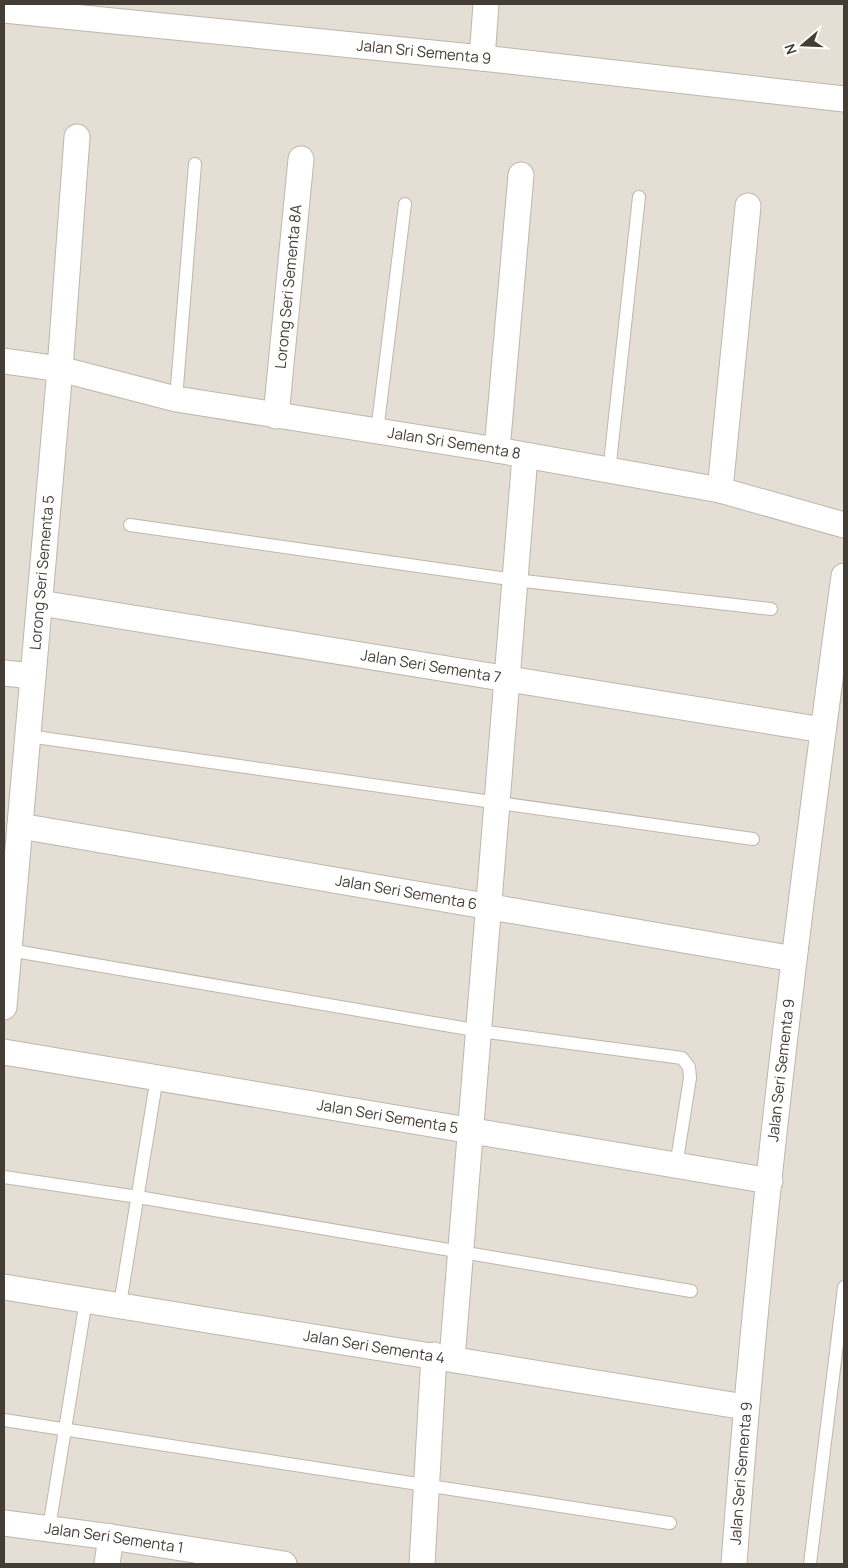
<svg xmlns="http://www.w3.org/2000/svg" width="848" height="1568" font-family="Manrope,sans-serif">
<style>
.residential{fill:#e4ded4}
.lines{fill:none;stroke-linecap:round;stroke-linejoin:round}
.service-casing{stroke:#beb6ac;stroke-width:14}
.minor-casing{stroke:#beb6ac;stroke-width:27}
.service{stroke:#fff;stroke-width:12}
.minor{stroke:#fff;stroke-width:25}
.labels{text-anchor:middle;stroke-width:4;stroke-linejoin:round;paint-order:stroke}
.street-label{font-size:15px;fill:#433d36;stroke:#fff}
</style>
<rect width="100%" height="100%" fill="#f1ede6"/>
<path class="residential" d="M4,4H844V1564H4Z"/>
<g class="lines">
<defs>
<path id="service" d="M176,399L195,164
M377,432L405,204
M609,472L639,197
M130,525L515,580L771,609
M28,736L753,839
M9,950L480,1031L682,1058L689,1067L690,1078L676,1166
M4,1177L138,1197L691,1291
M120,1304L157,1077
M4,1420L670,1523
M49,1528L86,1300
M810,1564L844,1287"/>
<g id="minor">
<path id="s1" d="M4,10L482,58L844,99"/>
<path d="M482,58L486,4"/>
<path id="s2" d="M4,361L60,369L176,399L497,450L720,490L844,525"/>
<path id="s3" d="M276,416L301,159"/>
<path d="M497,450L521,175"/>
<path d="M720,490L748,206"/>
<path id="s4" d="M40,603L823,730"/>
<path d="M4,673L33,676"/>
<path id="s5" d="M20,826L794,959"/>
<path id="s6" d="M4,1007L60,369L77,137"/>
<path id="s7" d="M4,1052L770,1181"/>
<path id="s8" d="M4,1287L745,1407"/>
<path d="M452,1359L525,456"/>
<path id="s9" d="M4,1523L111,1537L284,1564"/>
<path d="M107,1564L111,1537"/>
<path d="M422,1564L434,1355"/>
<path id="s10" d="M734,1564C758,1234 799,905 844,576"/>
</g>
</defs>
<use href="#service" class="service-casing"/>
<use href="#minor" class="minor-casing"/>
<use href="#service" class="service"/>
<use href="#minor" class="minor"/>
</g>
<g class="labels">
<g class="street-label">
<text dy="5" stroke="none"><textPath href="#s1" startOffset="422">Jalan Sri Sementa 9</textPath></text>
<text dy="5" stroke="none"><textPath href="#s3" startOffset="130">Lorong Seri Sementa 8A</textPath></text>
<text dy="5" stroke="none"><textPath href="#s2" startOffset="458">Jalan Sri Sementa 8</textPath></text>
<text dy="5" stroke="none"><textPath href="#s6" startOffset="436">Lorong Seri Sementa 5</textPath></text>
<text dy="5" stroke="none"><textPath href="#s4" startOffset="396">Jalan Seri Sementa 7</textPath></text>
<text dy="5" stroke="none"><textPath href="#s5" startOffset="392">Jalan Seri Sementa 6</textPath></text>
<text dy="5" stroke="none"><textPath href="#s10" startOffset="496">Jalan Seri Sementa 9</textPath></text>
<text dy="5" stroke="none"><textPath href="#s7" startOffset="389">Jalan Seri Sementa 5</textPath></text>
<text dy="5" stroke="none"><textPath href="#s8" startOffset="375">Jalan Seri Sementa 4</textPath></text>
<text dy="5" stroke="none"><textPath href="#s10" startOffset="91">Jalan Seri Sementa 9</textPath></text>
<text dy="5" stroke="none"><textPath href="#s9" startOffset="111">Jalan Seri Sementa 1</textPath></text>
</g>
</g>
<rect width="848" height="1568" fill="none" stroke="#433d36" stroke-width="10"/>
<g transform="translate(803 45) rotate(251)" stroke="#ffffff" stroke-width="4" paint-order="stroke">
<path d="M0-4L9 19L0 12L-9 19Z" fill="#433d36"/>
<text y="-8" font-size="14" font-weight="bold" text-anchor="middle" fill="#433d36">N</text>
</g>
</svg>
